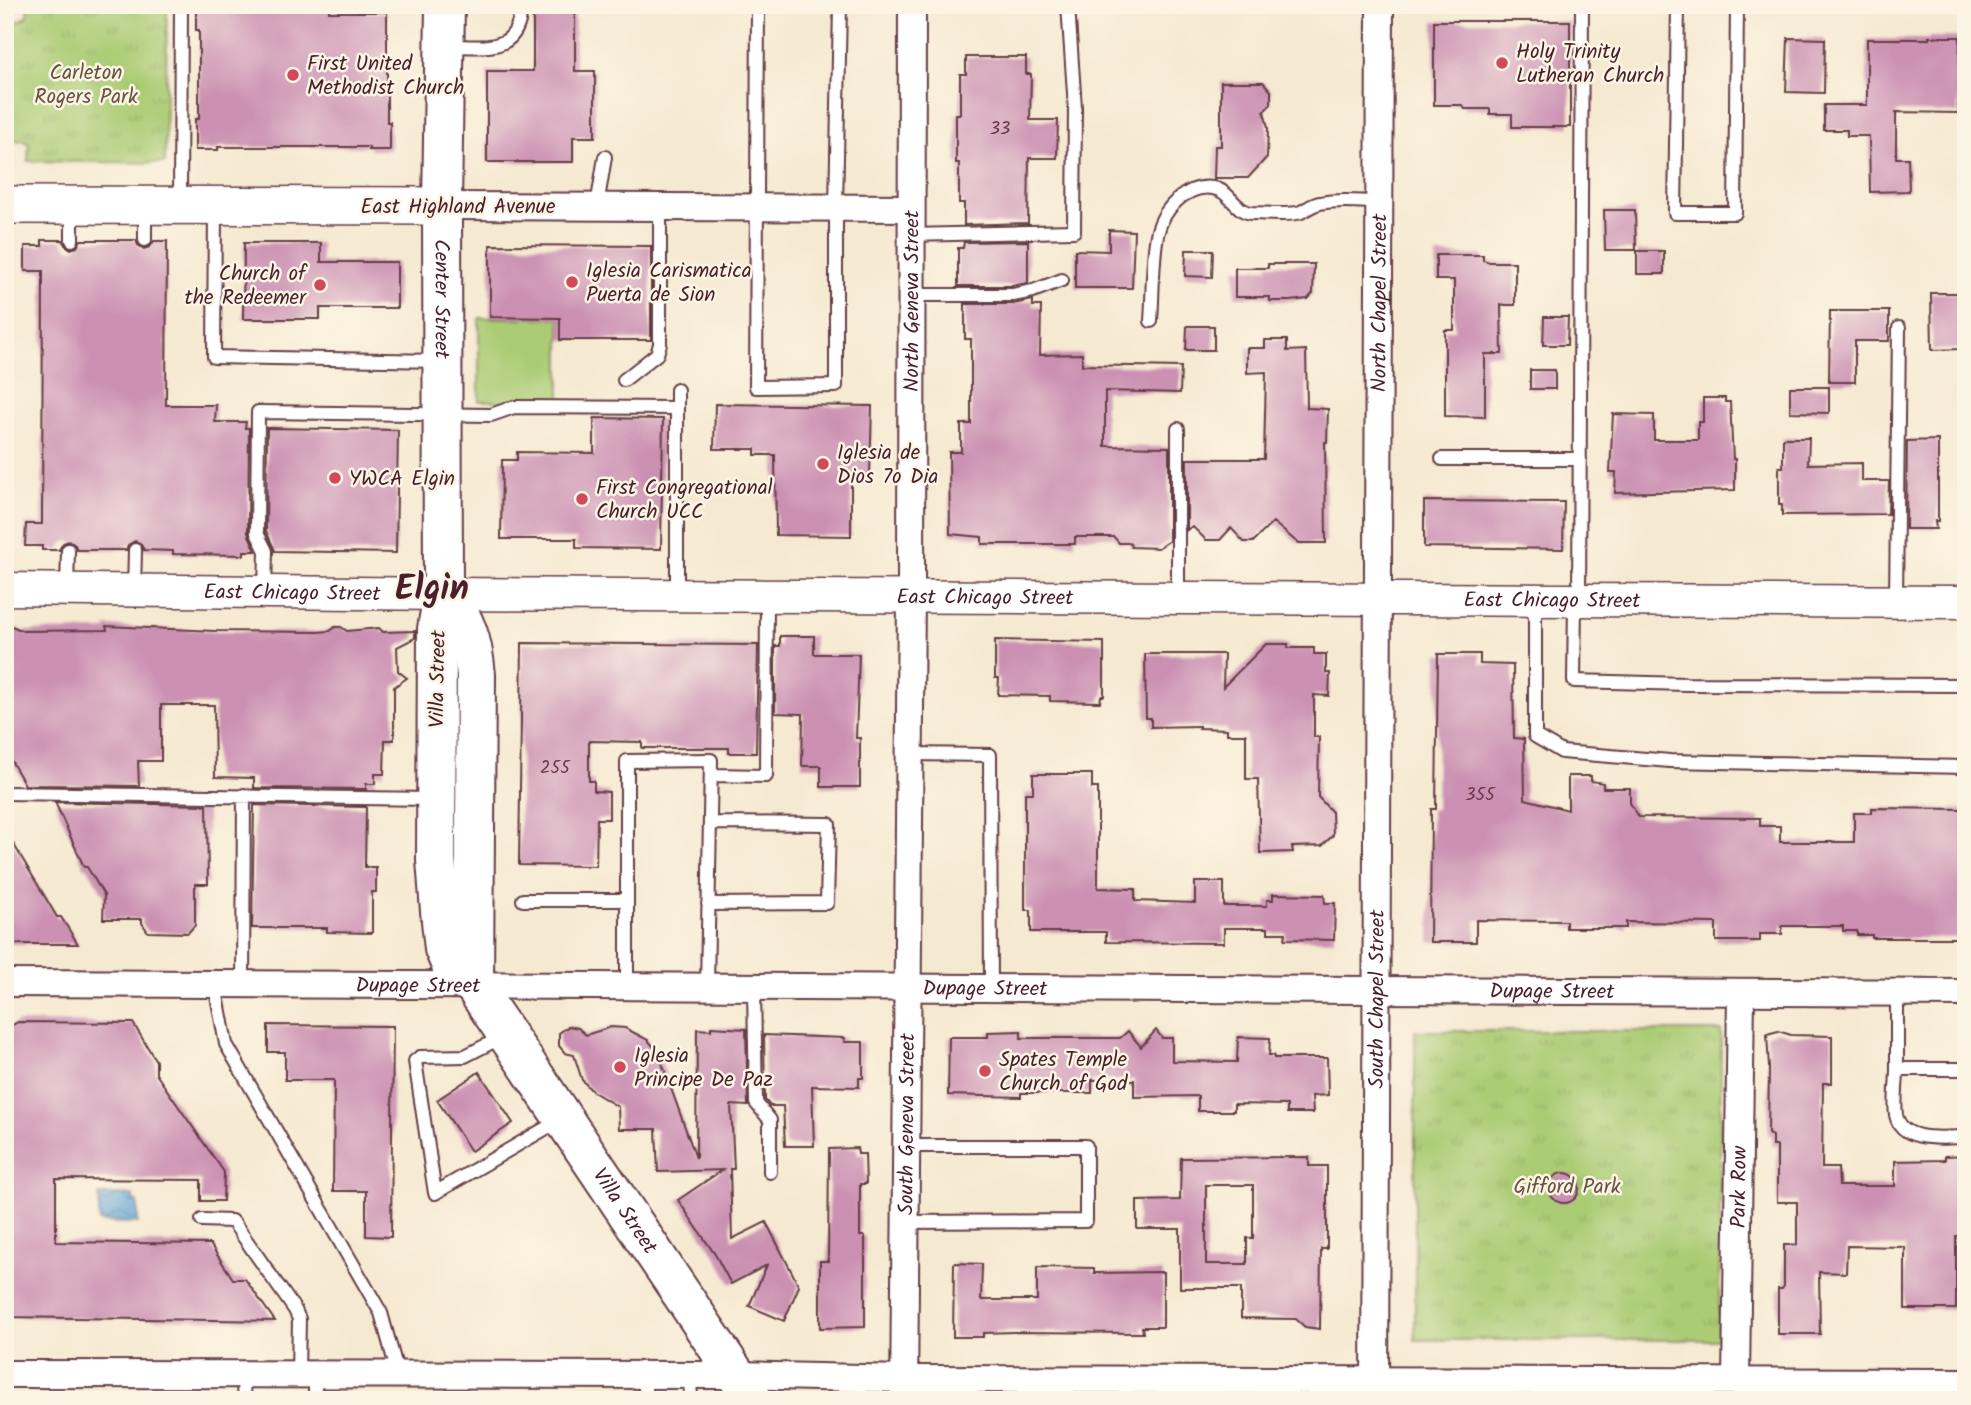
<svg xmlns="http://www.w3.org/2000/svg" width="1971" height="1405" font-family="Kalam,sans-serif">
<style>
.grass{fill:#abcc75;stroke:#7a7650;stroke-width:2}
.park{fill:url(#park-tufts);stroke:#7a7650;stroke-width:2}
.water{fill:url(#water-waves);stroke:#566280;stroke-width:2}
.building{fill:#cb90b2;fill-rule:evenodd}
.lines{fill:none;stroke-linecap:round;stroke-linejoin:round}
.service-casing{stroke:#643d44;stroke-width:16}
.minor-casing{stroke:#643d44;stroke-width:30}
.tertiary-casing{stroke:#643d44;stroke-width:35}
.secondary-casing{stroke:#643d44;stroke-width:40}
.primary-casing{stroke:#643d44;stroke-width:42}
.service{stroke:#fff;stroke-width:12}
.minor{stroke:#fff;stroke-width:26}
.tertiary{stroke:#fff;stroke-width:32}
.secondary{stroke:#fff;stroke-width:37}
.primary{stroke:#fff;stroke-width:38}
.poi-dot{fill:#d1495b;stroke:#fcf5e5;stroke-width:2.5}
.labels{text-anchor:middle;stroke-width:5;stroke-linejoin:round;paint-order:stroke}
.number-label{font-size:18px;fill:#6a3b4d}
.poi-label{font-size:21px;fill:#4a1f2b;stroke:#fcf5e5;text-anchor:start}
.park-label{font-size:21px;fill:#675341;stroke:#fcf5e5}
.street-label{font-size:21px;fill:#4a1f2b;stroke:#fcf5e5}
.town-label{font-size:35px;font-weight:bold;fill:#4a1f2b;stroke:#fcf5e5}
</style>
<defs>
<pattern id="park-tufts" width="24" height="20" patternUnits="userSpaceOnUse" patternTransform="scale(1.75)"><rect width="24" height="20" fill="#abcc75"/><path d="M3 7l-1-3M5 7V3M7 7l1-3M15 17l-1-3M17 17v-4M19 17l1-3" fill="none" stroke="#95af65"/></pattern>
<pattern id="water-waves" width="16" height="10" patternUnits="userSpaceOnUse" patternTransform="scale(1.75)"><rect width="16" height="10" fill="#61a5d6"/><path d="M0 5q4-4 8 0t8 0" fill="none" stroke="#5286ae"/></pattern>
</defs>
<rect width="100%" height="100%" fill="#fcf5e5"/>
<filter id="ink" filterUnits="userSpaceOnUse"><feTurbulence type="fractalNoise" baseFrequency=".0143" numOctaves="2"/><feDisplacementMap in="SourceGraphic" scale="14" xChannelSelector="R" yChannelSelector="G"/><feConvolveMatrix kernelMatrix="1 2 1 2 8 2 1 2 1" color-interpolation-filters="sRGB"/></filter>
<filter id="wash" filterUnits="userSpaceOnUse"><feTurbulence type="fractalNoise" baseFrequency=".00686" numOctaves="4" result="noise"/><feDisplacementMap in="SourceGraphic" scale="28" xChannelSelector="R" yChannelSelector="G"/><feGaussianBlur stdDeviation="1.57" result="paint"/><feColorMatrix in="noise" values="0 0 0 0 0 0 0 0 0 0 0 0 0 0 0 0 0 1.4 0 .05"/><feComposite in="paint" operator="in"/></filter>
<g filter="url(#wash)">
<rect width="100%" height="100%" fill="#f6e9d1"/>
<path class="grass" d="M479,318H560V401H479Z"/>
<path class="park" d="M28,5L167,7L165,163L28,161L29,145L24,140L10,141L5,22C14,22 21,23 27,16Z
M1415,1031H1721L1719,1340H1415Z"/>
<path class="water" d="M99,1195H133V1201L138,1202V1223L99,1222Z"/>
<g id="blocks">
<path class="building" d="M258,8H329V12H387V122H390V150H369V147H218V150H195V119H199V30H196V9L258,11Z
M533,12H575V71H595V137H573V162H487V71H533Z
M1434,21H1570V127H1512V114H1490V109H1465L1462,105H1434Z
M1929,37H1960L1958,113L1896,112V158H1908L1909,191L1870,192L1869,136H1847V130H1824V105H1867V39H1929Z
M1788,38L1825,39L1824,93L1786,92Z
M966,57H1026V74H1031L1030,120H1058L1057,158H1029L1028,223L964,225V203H959V163H956V114H960V74H966Z
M1221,82H1263L1271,91V104L1264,111L1268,128L1267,157L1248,178H1214L1215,146H1221Z
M1604,210H1635L1636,250H1605Z
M1109,230L1134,231L1132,288H1075V250L1109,251Z
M42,240H63L65,245L71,249L77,247L81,240H136L138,245L144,249L150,247L154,241H167L166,405H216L215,422H246L245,428H249L248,533L256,551H244V555L173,554V551L144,550L140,543L135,541L128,545L126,550H77L75,545L69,541L63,543L59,550H42V546H25L26,524H42L43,271H25V246H42Z
M1028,241V283L1012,286H958V248H963L964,242Z
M244,243H321V262H397V308H320V319H243Z
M490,245L651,246V340H560V318L490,317Z
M1186,250H1213L1212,277L1185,276Z
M1637,251H1664V274H1637Z
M1436,255H1483V260L1489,262H1515V305H1501L1502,354H1485V417L1445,416V330H1454V280H1436Z
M1268,264H1314L1313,293L1308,299L1290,301H1270V297H1235V268H1268Z
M1931,293H1961V349L1932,350Z
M1033,300V306H1041L1040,355L1082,354V365L1181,367L1180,393L1105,391V446L1169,447V541L1158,548L1131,547L1130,543H1119L1114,537H1075V544H982V537L950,534L949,452H961V424H971V339H965V304H1013Z
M1830,311H1889V341H1855V382H1829Z
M1544,317H1568L1567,345H1543Z
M1187,326H1214V350H1186Z
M1265,340H1287V351L1306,350L1307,408L1328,409L1327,442H1325L1326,543H1298L1273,522L1253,542H1244L1231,528L1220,540H1206L1192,526L1187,530V459H1264L1266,372L1247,373V348H1265Z
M1530,370H1555V389H1530Z
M1790,387H1829V413L1790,412Z
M1703,398H1725V402H1730L1733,459H1735V490L1615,493L1616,472H1610L1613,414L1654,415V440H1698V422H1703Z
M715,404L872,406L870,474L851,473V536L776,535L775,455H755V449H714Z
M594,418L663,419L661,549L576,548V539H501L502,460H517V452L594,453Z
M267,428L398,430L396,553L275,551L266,531Z
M1783,438H1809L1808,464L1862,463V481H1889L1888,514L1782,515V505H1779V467H1783Z
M1938,440V521H1935L1936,529H1906L1907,441Z
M1424,501L1564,502L1563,549L1424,547Z
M5,623L23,631L107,630L106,626L215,631L317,632L330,631L335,627H341L347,631L379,628L383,632L415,631V638L397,647L398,671L407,678L394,687V740H385L384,774H375V784H366V789L254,788V778L215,777L214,705H161V761H138L139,786L25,785L9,757L8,642Z
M780,636H814V654H859L856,738H860V787H821V766H802L803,714L775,713V646H780Z
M995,640L1104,642V696H1101L1100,702L1050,701V696L998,695L999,678H995Z
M522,643L758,645L756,753H729V748H642V742L589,741V781H594V791L609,792V819H597L596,866L519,865Z
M1266,644H1288V648H1314V654H1326V673H1330L1329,696L1314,695V737H1319L1318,797L1332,812L1333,835L1322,846L1292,847L1293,852L1260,853L1258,779H1246V734H1227V729L1199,728V726L1151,727V718H1146L1145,654H1224L1223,687Z
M1438,654H1480V664L1513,665L1514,738L1524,739L1525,799L1568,810V776H1591V781L1603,783V788H1630V803L1639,817L1760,818V826H1780V842H1854V813H1872V808L1966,809V938H1872V935H1857V931H1843V926H1782V934H1760V941H1716V923L1626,922V928H1566V921L1476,920V942H1430L1431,809H1436Z
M1033,774H1092V788H1098V888L1135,889V901L1195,903V882H1224V906H1267V900H1273V894L1324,895L1325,903H1335L1334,940L1285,939L1286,933H1268V928H1224V943L1106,942V932H1031V910H1025V793H1033Z
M55,802L207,805L208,884H195V925L188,933L148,932L142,923V919H103L104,895L87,867H84Z
M254,805L366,807L365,867H376V892H372V933L327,932V928H252Z
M7,833L57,917H61L78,944H5Z
M18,1022L133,1023L156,1061V1074L224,1172L223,1201H201V1180L56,1179V1242L210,1244L233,1279H245L275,1321L5,1317L9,1027Z
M268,1025L393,1026L391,1237L366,1236V1191H333L334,1080H285V1052H268Z
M569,1026L578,1028L586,1035L611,1027L625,1028L648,1040L658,1052L696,1158L697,1029L711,1030V1027L746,1029L748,1106L731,1105L734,1169H730L732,1239L766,1222L799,1286L784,1321L749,1306L767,1265L731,1284L716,1256L678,1200L722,1170L658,1172L656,1129H619L618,1107L592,1091L582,1080L574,1055L565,1053L559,1046V1033Z
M1156,1030L1162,1038H1172V1061L1237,1062L1238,1037L1270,1038L1269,1055H1274V1058H1327L1328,1095L1312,1096L1313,1113H1287V1105L1234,1104V1111H1198V1096L1134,1097V1080H1092V1093H1021V1097L948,1095L949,1037H988V1032L1021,1031V1038H1120L1128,1031L1141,1047Z
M1778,1031L1791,1035L1832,1036V1083H1823L1822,1168H1838L1839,1186H1895V1161L1945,1160V1156L1966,1155V1236H1956V1309H1905V1247L1847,1246L1846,1273L1819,1272L1820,1334H1778V1289H1782L1784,1286V1245H1797V1202H1777V1146H1772V1136L1768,1134L1769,1067L1767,1034Z
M764,1035L845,1038L844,1042H863V1078H859V1087L812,1086L814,1146H785L783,1106H770L765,1100Z
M479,1072L513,1123L471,1151L437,1100Z
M857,1148L858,1154H865L866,1184H860V1236H865V1327L820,1328V1261H828L829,1149Z
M1309,1157V1166H1327V1249H1321L1320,1329L1305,1327L1296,1319L1241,1318V1288H1180V1229H1137V1201L1180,1200L1181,1158ZM1206,1185H1253V1238H1247V1264H1206Z
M1549 1188a15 15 0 1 1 30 0a15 15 0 1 1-30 0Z
M954,1263L982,1264L981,1300H1037V1267L1094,1268V1273L1163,1272V1327H1142L1143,1333L1014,1332L983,1333V1337H953Z"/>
</g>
</g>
<g filter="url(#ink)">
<use href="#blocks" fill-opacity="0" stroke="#643d44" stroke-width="2"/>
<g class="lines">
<defs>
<path id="service" d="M758,5L756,387L836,386V208L840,5
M1678,5L1675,213H1735L1737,5
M448,46C485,46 520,55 521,5
M180,201L181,5
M597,206L605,157
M215,208L214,357L439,361
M72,209V240
M911,235L1074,231L1075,108L1068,5
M145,240V209
M911,295H1013L1033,291L1062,280
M1151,321C1153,293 1152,262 1157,235C1162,210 1186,184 1213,188C1231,191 1235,212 1252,213C1264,213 1290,216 1301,212C1307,209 1313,204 1320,203C1339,199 1360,202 1379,202
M624,380L657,354L660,344V206
M1442,459H1580
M67,588L68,550
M134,591L135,550
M265,592L266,551L257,533L258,412L491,415L514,407L677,408
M677,595V390
M1178,597V429
M1535,600V736L1562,752L1670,761L1966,767
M1579,600L1582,5
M1896,600L1899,328
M1575,601L1574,681L1687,684L1966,685
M910,754L990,755L991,989
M711,775L766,776L767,597
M5,793L432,799
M523,900H627
M708,904L827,903L829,824L710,823
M215,985L226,1044L381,1313L398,1374
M243,985L244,795
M627,987V761L711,760L707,987
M754,988L756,1103L770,1120V1172
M1897,993V1069
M504,1036L465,1056L420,1057L415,1061L435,1193L560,1120
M1966,1069H1897C1897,1084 1894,1101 1896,1115C1902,1144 1945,1137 1966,1137
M202,1220L231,1221L234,1223L295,1310L299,1319L298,1374
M906,1222L1086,1221V1146H907
M315,1374V1400
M690,1375L691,1400
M243,1400L244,1374
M645,1400V1375"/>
<g id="minor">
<path d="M442,206L911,208"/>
<path id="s1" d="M5,983L1966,993"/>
<path d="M5,1374L737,1375L904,1379L1966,1382"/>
<path id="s2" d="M1736,1381L1741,993"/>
<path id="s3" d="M904,1400L911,596L912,5"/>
<path id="s4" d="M1375,1400L1380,5"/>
</g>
<g id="tertiary">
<path id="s5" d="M5,589L443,594L1966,602"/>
</g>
<path id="secondary" d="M5,205L442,206"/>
<g id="primary">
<path id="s6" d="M445,5L442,206L443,594L437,629L436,860L440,911L444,949L452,968L474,986L753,1400"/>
<path d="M443,594C467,617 473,643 476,675L474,986"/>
</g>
</defs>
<use href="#service" class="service-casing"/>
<use href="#minor" class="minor-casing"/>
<use href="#tertiary" class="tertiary-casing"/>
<use href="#secondary" class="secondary-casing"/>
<use href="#primary" class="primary-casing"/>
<use href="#service" class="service"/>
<use href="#minor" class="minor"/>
<use href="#tertiary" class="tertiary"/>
<use href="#secondary" class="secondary"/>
<use href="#primary" class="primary"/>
</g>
</g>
<g class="poi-dot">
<circle cx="1502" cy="63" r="7"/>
<circle cx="293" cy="75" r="7"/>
<circle cx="572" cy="282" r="7"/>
<circle cx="320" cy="285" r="7"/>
<circle cx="823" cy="464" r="7"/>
<circle cx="335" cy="478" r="7"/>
<circle cx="582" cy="499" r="7"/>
<circle cx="620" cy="1067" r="7"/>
<circle cx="985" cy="1071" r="7"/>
</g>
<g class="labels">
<g class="number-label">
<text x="1000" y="134">33</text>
<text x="555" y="773">255</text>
<text x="1480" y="800">355</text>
</g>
<g class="poi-label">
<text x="1516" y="58">Holy Trinity<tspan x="1516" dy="24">Lutheran Church</tspan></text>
<text x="307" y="70">First United<tspan x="307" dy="24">Methodist Church</tspan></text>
<text x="586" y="277">Iglesia Carismatica<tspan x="586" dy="24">Puerta de Sion</tspan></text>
<text x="306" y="280" text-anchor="end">Church of<tspan x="306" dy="24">the Redeemer</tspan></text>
<text x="837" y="459">Iglesia de<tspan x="837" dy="24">Dios 7o Dia</tspan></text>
<text x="349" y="485">YWCA Elgin</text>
<text x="596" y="494">First Congregational<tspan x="596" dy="24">Church UCC</tspan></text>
<text x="634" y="1062">Iglesia<tspan x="634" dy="24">Principe De Paz</tspan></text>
<text x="999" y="1066">Spates Temple<tspan x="999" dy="24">Church of God</tspan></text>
</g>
<g class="park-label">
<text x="86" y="79">Carleton<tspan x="86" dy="24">Rogers Park</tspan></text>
<text x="1567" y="1193">Gifford Park</text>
</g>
<g class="street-label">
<text x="458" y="213">East Highland Avenue</text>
<text dy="7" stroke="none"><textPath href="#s6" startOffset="294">Center Street</textPath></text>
<text dy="7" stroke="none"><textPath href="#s3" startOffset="1099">North Geneva Street</textPath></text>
<text dy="7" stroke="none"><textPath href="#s4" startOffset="1097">North Chapel Street</textPath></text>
<text dy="7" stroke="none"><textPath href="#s5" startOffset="287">East Chicago Street</textPath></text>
<text dy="7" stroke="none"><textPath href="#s5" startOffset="980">East Chicago Street</textPath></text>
<text dy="7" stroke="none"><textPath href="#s5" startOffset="1547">East Chicago Street</textPath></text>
<text transform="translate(437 679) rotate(-89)" y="7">Villa Street</text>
<text dy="7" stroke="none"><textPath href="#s1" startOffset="413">Dupage Street</textPath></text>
<text dy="7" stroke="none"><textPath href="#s1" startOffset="980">Dupage Street</textPath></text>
<text dy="7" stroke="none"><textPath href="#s1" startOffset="1547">Dupage Street</textPath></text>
<text dy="7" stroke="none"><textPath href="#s4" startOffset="401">South Chapel Street</textPath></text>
<text dy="7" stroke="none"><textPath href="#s3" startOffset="276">South Geneva Street</textPath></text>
<text dy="7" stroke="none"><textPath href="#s2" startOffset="194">Park Row</textPath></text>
<text dy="7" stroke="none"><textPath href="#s6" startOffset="1265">Villa Street</textPath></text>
</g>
<g class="town-label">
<text x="432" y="599">Elgin</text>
</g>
</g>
<rect width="1971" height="1405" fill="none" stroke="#fcf5e5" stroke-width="28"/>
</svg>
